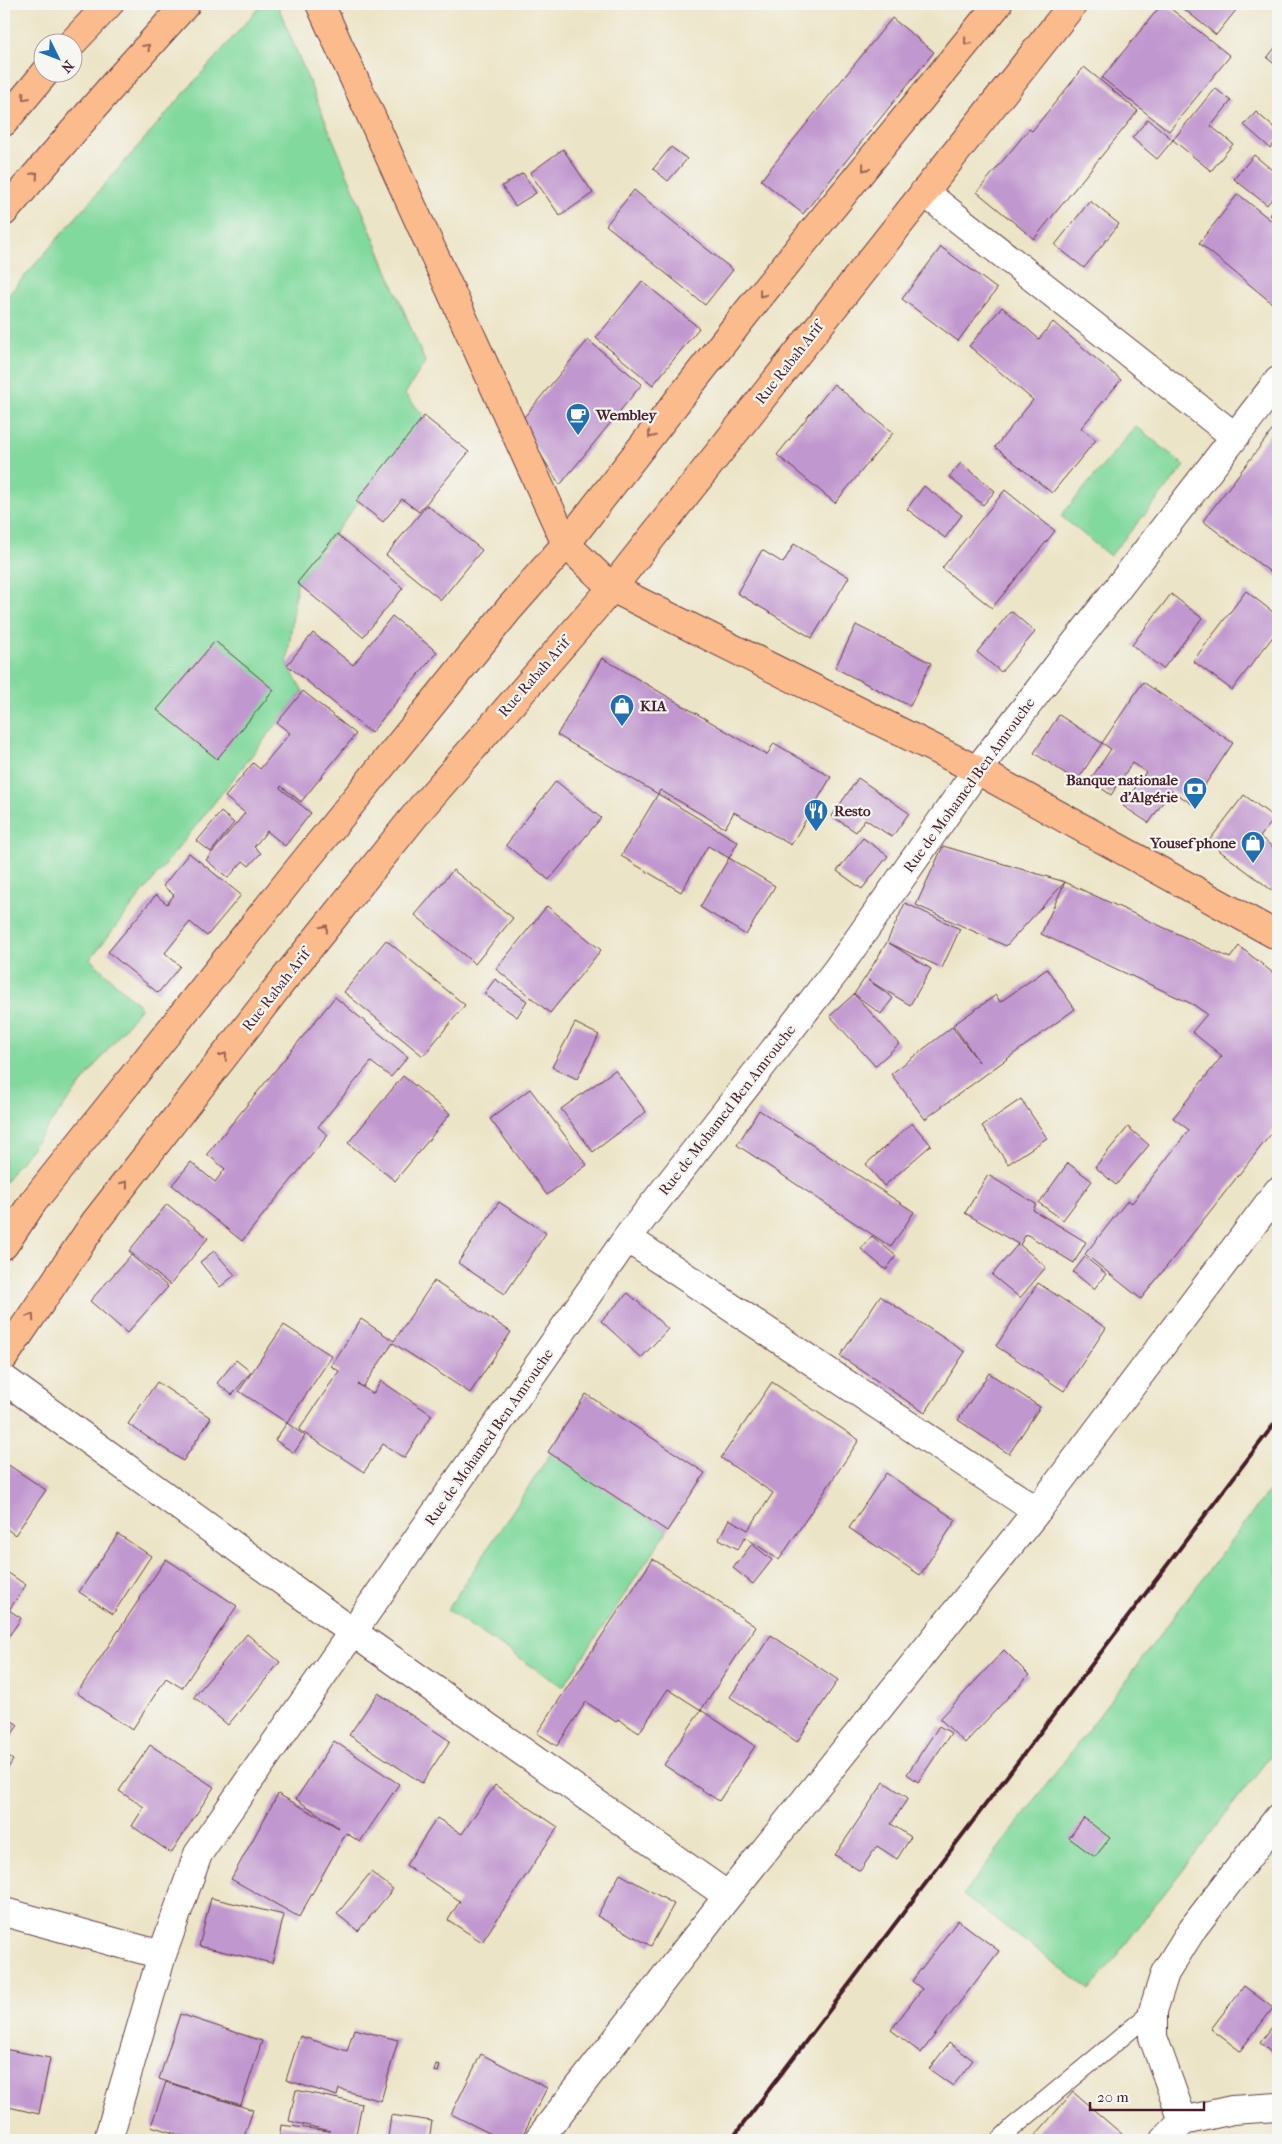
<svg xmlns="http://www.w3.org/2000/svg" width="1282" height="2144" font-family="'IM FELL French Canon',serif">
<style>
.green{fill:#81d99d;stroke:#667c64}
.building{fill:#c197cf}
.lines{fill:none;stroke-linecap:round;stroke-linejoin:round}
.service-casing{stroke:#623d42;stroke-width:20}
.minor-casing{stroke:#623d42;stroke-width:30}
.primary-casing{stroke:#623d42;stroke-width:30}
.trunk-casing{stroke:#623d42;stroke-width:30}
.service{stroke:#fff;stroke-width:18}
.minor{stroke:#fff;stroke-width:28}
.primary{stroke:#fbbb8c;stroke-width:28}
.trunk{stroke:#fbbb8c;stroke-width:28}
.rail{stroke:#4a1f2b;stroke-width:4}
.oneway{stroke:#9a6557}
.labels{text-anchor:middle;stroke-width:4.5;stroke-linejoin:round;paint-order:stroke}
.street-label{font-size:15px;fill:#4a1f2b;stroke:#f6f6f2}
.poi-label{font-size:15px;font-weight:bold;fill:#4a1f2b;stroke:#f6f6f2;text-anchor:start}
</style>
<rect width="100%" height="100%" fill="#f6f6f2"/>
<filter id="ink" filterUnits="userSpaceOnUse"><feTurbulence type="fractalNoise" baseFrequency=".02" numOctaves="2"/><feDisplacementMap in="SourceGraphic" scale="10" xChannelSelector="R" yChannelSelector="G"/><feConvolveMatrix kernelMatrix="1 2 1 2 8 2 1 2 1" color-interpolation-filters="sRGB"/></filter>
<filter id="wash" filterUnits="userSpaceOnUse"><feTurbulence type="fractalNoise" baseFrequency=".0096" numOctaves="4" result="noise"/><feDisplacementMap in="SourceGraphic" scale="20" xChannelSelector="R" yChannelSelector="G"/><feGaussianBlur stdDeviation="1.12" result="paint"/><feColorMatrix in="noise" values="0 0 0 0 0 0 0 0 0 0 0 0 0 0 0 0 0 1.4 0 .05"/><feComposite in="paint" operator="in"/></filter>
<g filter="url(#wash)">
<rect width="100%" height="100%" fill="#ece4c6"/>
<path class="green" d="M262,4H277L425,362L405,394L424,416L297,583L287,664L303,691L90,959L141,1007L4,1183V300Z
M1136,426L1185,466L1110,556L1061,516Z
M551,1453L667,1531L563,1687L447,1610Z
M1278,1479V1746L1090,1990L963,1895Z"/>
<g id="blocks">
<path class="building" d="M1162,4H1165L1230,56L1169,131L1102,78Z
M1178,4H1241L1216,35Z
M892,18L934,52L803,214L761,180Z
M1278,44V67L1267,58Z
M1084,67L1138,111L1034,239L977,192L1029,129L1032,131Z
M1215,88L1231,101L1211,126L1233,144L1211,171L1173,140L1157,159L1132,138L1148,119L1173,140Z
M1256,112L1278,131V139L1270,148L1244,125Z
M671,147L687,159L668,181L653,169Z
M563,149L593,193L560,216L530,173Z
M1254,155L1278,175V191L1267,205L1234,179Z
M523,173L536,193L515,206L502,186Z
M634,190L733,270L705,305L606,225Z
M1238,194L1278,226V308L1199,243Z
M1090,201L1119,224L1084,268L1055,245Z
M1278,204V222L1270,215Z
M941,247L997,289L958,341L902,299Z
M642,281L699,328L653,385L596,338Z
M1002,307L1039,339L1053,322L1121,380L1081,428L1096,440L1052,493L995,447L1033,400L969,346Z
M588,340L642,384L560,485L520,422Z
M834,384L893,433L835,503L777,455Z
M424,416L469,452L419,512L402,499L383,522L356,501Z
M1278,423V578L1203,521Z
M961,463L995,491L983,505L949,477Z
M924,486L962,515L945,538L907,509Z
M1005,490L1055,531L992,608L942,568Z
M427,505L482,550L441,600L386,555Z
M337,534L403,588L363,637L297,583Z
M794,544L849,577L812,638L737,593L762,550L783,563Z
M1246,591L1278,616V630L1232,690L1193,661Z
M1171,594L1202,618L1163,669L1132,645Z
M1011,611L1035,632L1001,672L977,652Z
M392,616L437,652L371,733L287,665L313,633L353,665Z
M856,625L931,663L910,706L835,668Z
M215,641L274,690L217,759L157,710Z
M602,658L767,755L774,743L831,777L791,845L734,812L725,828L660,790L658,794L557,735Z
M1143,682L1233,743L1192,804L1171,790L1149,823L1123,806L1146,772L1132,763L1111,795L1090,780L1111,749L1102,743L1077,781L1034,753L1059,715L1102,743Z
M303,691L356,734L301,802L281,786L280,788L311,813L285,846L267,831L254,847L261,853L249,866L243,861L228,878L206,860L245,813L225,797L253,763L260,769L290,733L277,723Z
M858,778L909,813L892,837L865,819L856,832L832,816Z
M556,781L601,818L549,880L506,845Z
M658,794L738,842L729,858L708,846L681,892L621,856Z
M1244,795L1275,818L1260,837L1278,851V895L1208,842Z
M221,812L234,823L211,852L197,841Z
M863,838L888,856L862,889L837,871Z
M943,846L1065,882L1006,946L916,905Z
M189,853L241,895L207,936L190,922L165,953L180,966L158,993L108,952L156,895L167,904L174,895L163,886Z
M729,858L775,886L746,935L700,907Z
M453,870L513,918L475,964L415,915Z
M1065,882L1230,958L1239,946L1278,977V1125L1141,1299L1085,1254L1128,1200L1132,1203L1189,1130L1173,1118L1222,1056L1192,1032L1207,1014L1194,1005L1041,934Z
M905,903L960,929L942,968L889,943L931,969L910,1005L868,980L893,998L881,1014L854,994L899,1044L875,1066L830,1016L854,994L865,978L887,942Z
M547,906L601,950L550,1013L496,969Z
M386,940L465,1005L423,1056L344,992Z
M1047,969L1075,1009L925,1119L891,1074L952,1027L979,1062L953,1025L996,995L1000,1002Z
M495,979L527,1001L517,1017L484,994Z
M335,997L408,1057L391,1077L371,1062L318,1127L328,1135L242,1241L172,1185L191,1162L215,1182L225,1169L207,1154Z
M575,1023L599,1035L577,1079L552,1067Z
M615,1070L646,1112L593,1152L561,1109Z
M403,1076L450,1114L395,1181L348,1143Z
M530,1089L587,1165L547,1195L490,1119Z
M1021,1099L1047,1138L1008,1164L982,1126Z
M759,1110L914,1212L891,1247L737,1145Z
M912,1123L931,1145L884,1186L866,1164Z
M1128,1127L1149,1145L1116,1185L1095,1167Z
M1068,1163L1092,1181L1063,1220L1039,1203Z
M988,1175L1036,1204L1033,1210L1086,1242L1074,1263L1026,1234L1020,1245L1046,1267L1020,1298L992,1275L1018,1244L965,1213Z
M499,1202L546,1233L505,1294L458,1263Z
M167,1204L208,1238L170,1285L129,1251Z
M872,1236L896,1256L886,1270L861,1249Z
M214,1251L235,1275L220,1287L200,1262Z
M131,1255L168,1287L127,1333L90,1301Z
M1085,1257L1106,1274L1094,1289L1073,1272Z
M434,1281L511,1332L470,1393L393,1343L363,1387L358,1384L373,1394L381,1381L432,1415L404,1458L383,1444L364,1472L299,1430L339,1371L331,1366L361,1319L394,1341Z
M1038,1283L1106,1328L1064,1391L996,1346Z
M628,1293L668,1329L641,1358L601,1321Z
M880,1296L965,1352L925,1413L840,1356Z
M284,1325L332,1356L287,1423L305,1436L294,1453L275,1440L287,1423L239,1391Z
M236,1360L251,1372L232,1395L217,1383Z
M989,1373L1040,1407L1009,1454L958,1420Z
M157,1382L211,1418L183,1461L128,1424Z
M772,1382L859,1440L779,1560L745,1537L738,1549L719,1539L729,1519L748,1530L773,1493L721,1458Z
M586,1394L705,1473L667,1531L548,1452Z
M4,1462L46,1490L15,1535L4,1527Z
M886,1473L956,1520L920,1575L849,1528Z
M118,1534L151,1556L113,1614L79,1592Z
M752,1544L772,1560L753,1584L733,1568Z
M166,1559L237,1606L182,1688L166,1678L132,1730L77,1693Z
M653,1559L756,1627L701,1710L668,1689L639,1733L618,1719L616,1722L586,1702L557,1746L537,1733Z
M4,1570L26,1585L9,1610L21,1618L4,1644Z
M247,1634L280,1662L228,1725L194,1697Z
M771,1635L838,1680L797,1742L730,1697Z
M1004,1650L1029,1675L965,1743L940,1719Z
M378,1693L450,1741L422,1783L349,1735Z
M701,1710L755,1746L719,1801L664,1765Z
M4,1715L18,1725L6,1743L4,1742Z
M939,1726L951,1733L918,1782L907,1774Z
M334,1741L399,1784L360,1842L346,1833L299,1917L231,1879L278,1794L339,1828L296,1799Z
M150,1745L214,1787L171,1853L132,1826L144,1807L119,1791Z
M4,1754L13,1760L4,1775Z
M884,1782L908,1798L891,1824L911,1837L897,1859L877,1846L860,1871L835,1855Z
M495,1785L558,1827L482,1942L448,1920L460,1901L406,1865L437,1818L462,1834Z
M1084,1818L1110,1838L1095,1857L1069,1838Z
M371,1872L393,1889L358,1931L337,1914Z
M620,1874L674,1904L651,1946L597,1916Z
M211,1898L284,1915L272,1963L199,1946Z
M958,1920L999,1951L921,2053L891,2030L922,1989L912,1981Z
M1244,1986L1273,2008L1240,2051L1211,2029Z
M180,2014L262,2041L241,2105L159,2079Z
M1278,2019V2058L1260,2043Z
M354,2029L398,2040L381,2101L339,2089L337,2096L286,2080L300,2036L347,2051Z
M949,2043L973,2060L953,2086L929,2069Z
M4,2049L50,2058L39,2114L4,2106Z
M481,2054L547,2088L520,2140H503L451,2114Z
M436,2064L440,2065L438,2072L434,2071Z
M166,2082L253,2110L243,2140H195L151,2126Z
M296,2090L362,2104L356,2134L388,2138L391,2115L432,2121L429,2140H279L281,2125L330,2131L289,2121Z
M1073,2092L1123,2135L1118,2140H1034L1032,2139Z"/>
</g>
</g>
<g filter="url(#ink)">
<use href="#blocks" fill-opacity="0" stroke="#623d42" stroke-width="1"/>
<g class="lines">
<defs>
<path id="service" d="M1000,2140L1012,2128L1153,2011"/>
<path id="minor" d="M924,192L1234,436
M627,1238L1037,1511
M4,1379L354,1633L728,1896L1037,1511L1278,1191
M4,1912L162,1955
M1183,2121L1153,2037V2011L1165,1973L1193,1928L1278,1818
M108,2140L162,1955L198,1854L627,1238L836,971L977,770L1278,381
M538,2140L728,1896
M1165,2140L1183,2121L1232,2110L1278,2107"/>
<path id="primary" d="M320,4L566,544L612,588L977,770L1278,936
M4,1245L33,1202L300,867L509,609L566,544L747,312L998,4
M4,1357L95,1222L281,983L421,808L612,588L1073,4"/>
<path id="trunk" d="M72,43L109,4
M4,122L46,72
M4,212L114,84L186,4"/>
</defs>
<use href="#service" class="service-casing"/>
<use href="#minor" class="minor-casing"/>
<use href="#primary" class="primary-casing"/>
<use href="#trunk" class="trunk-casing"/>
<use href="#service" class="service"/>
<use href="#minor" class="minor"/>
<use href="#primary" class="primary"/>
<use href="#trunk" class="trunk"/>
<path class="rail" d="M731,2140L1278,1419"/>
</g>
<defs><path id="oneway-chevron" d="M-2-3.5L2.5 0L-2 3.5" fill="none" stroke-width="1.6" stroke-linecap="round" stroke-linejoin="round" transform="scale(1.25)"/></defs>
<g class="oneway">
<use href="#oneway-chevron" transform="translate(967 42) rotate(129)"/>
<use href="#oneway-chevron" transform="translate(147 47) rotate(-48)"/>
<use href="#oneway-chevron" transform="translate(25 97) rotate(131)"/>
<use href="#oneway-chevron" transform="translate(865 168) rotate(129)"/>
<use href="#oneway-chevron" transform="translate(35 175) rotate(-49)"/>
<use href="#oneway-chevron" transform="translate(762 294) rotate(129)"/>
<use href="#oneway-chevron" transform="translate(651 435) rotate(128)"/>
<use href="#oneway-chevron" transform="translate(325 928) rotate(-51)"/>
<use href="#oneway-chevron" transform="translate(224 1056) rotate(-52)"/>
<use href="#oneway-chevron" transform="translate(125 1184) rotate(-52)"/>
<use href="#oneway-chevron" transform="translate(31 1317) rotate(-56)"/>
</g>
</g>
<defs>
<symbol id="cafe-pin" viewBox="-11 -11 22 30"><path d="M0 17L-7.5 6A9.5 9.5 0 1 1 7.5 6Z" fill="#1f6fb2" stroke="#f6f6f2"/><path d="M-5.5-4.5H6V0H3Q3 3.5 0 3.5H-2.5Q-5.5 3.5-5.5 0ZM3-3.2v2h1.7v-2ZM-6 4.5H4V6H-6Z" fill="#fff"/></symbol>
<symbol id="shop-pin" viewBox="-11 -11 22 30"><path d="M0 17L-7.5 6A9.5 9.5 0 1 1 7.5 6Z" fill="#1f6fb2" stroke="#f6f6f2"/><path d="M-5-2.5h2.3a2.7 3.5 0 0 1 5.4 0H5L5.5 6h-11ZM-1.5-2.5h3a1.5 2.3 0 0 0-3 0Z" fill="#fff"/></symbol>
<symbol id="bank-pin" viewBox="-11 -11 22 30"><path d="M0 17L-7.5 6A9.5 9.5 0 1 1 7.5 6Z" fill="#1f6fb2" stroke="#f6f6f2"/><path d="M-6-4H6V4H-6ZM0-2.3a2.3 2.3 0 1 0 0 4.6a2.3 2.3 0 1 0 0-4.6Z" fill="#fff"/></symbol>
<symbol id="restaurant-pin" viewBox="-11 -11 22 30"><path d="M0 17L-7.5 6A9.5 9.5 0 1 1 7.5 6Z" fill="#1f6fb2" stroke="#f6f6f2"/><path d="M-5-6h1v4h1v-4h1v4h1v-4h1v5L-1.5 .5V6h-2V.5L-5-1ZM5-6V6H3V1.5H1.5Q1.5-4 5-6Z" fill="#fff"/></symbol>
</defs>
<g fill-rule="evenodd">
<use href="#cafe-pin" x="564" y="401" width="28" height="38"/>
<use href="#shop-pin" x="608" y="692" width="28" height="38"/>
<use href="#bank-pin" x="1181" y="775" width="28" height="38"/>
<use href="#restaurant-pin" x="802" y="797" width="28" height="38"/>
<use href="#shop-pin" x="1239" y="829" width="28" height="38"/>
</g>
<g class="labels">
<g class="street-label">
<text transform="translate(789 363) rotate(-52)" y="5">Rue Rabah Arif</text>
<text transform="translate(534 677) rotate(-49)" y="5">Rue Rabah Arif</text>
<text transform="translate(969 785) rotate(-54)" y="5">Rue de Mohamed Ben Amrouche</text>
<text transform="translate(276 990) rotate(-52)" y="5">Rue Rabah Arif</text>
<text transform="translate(727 1110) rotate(-52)" y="5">Rue de Mohamed Ben Amrouche</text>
<text transform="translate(489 1437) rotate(-55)" y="5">Rue de Mohamed Ben Amrouche</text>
</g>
<g class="poi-label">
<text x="596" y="420">Wembley</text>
<text x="640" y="711">KIA</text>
<text x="1178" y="785" text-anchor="end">Banque nationale<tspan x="1178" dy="17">d'Algérie</tspan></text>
<text x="834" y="816">Resto</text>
<text x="1236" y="848" text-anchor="end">Yousef phone</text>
</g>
</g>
<rect width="1282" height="2144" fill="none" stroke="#f6f6f2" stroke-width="20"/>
<g transform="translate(58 58) rotate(132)"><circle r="24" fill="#f6f6f2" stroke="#b1a0a2"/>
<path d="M0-4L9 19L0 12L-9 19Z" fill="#1f6fb2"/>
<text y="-8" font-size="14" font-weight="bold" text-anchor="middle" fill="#4a1f2b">N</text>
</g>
<path d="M1090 2102v8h114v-8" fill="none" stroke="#4a1f2b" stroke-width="2.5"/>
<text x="1097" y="2102" font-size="15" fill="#4a1f2b" stroke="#f6f6f2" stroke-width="4" paint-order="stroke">20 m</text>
</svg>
